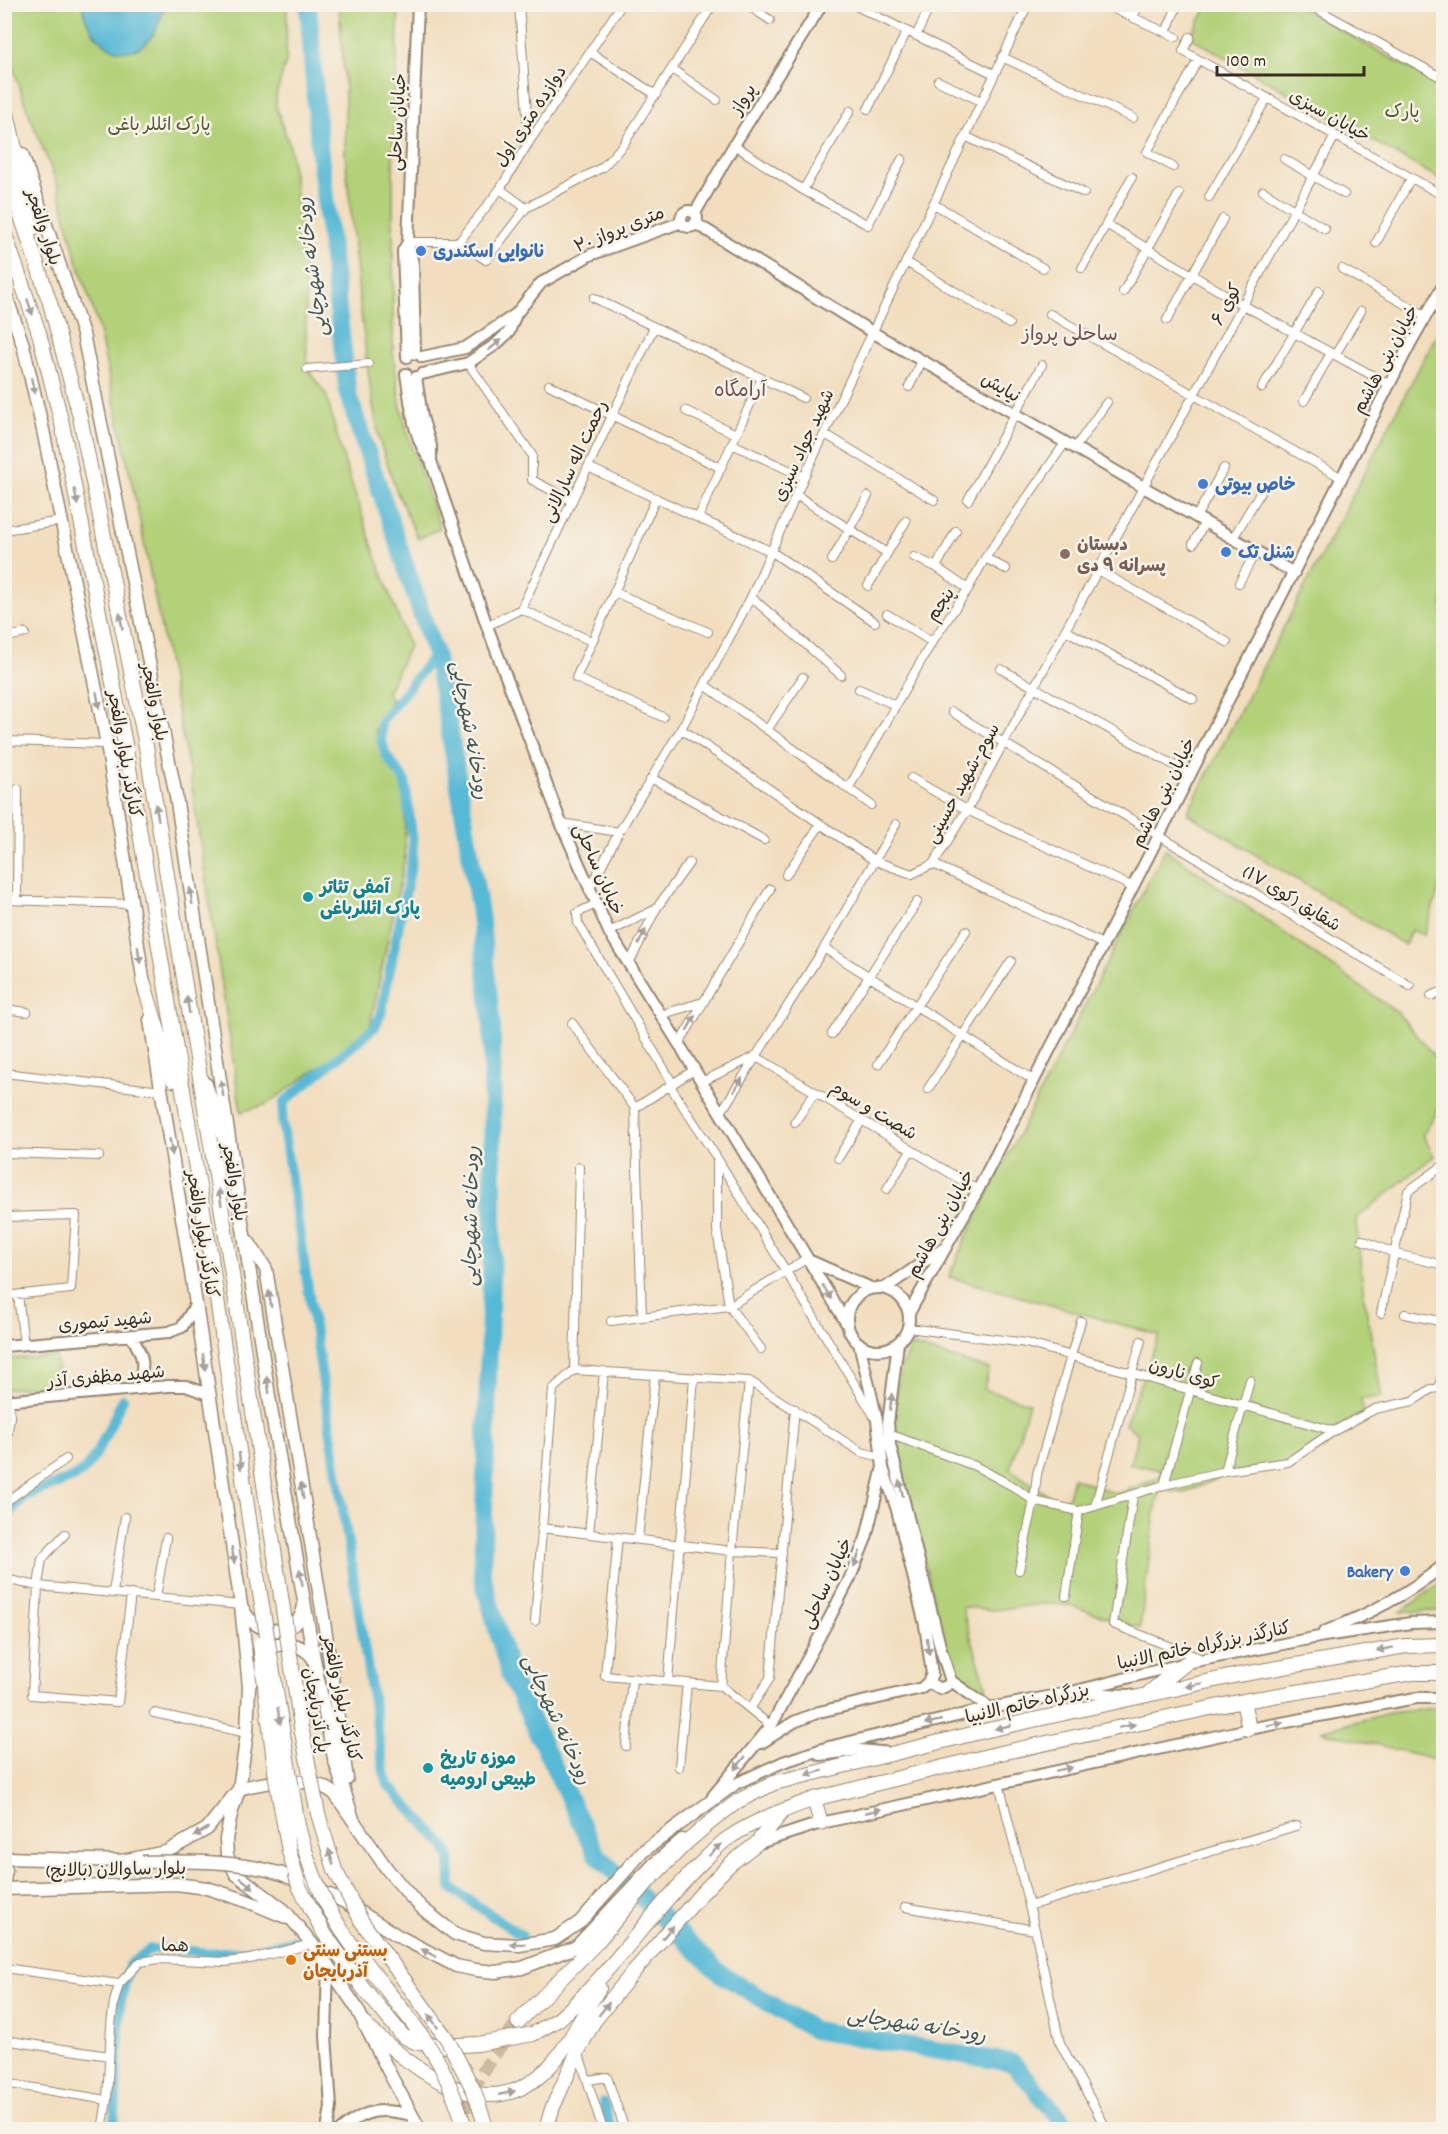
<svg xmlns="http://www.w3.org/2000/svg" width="1448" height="2134" font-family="Dekko,'Playpen Sans Arabic',sans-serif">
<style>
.green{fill:#b2d179;stroke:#767e4c;stroke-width:1.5}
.water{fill:#57b9d6;stroke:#49727a;stroke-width:1.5}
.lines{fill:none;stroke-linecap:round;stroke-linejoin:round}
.canal{stroke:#57b9d6;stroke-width:10}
.river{stroke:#57b9d6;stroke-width:18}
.highway-tunnel{stroke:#cdba9f;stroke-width:14;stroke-dasharray:14 7;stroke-linecap:butt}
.street-casing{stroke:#96846e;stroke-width:10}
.secondary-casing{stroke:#96846e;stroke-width:14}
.primary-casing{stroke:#96846e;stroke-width:15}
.highway-casing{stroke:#96846e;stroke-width:16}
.street{stroke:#fff;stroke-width:8}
.secondary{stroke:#fff;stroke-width:10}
.primary{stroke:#fff;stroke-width:12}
.highway{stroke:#fff;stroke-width:14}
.primary-bridge-casing{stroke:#96846e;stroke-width:15;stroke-linecap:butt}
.highway-bridge-casing{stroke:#96846e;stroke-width:16;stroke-linecap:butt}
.primary-bridge{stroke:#fff;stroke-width:12}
.highway-bridge{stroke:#fff;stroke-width:14}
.oneway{fill:#a79f9a}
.shop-dot{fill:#3f7fe0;stroke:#f7f3e8;stroke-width:2}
.education-dot{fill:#8d6e63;stroke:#f7f3e8;stroke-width:2}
.culture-dot{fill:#0f9aa8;stroke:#f7f3e8;stroke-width:2}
.food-dot{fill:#e8710a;stroke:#f7f3e8;stroke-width:2}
.labels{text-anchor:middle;stroke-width:5;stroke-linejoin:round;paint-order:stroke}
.street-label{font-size:18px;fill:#3b2a1e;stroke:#f7f3e8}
.park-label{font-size:18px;fill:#595435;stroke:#f7f3e8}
.shop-label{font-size:18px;font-weight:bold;fill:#366cbe;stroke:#f7f3e8;text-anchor:start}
.education-label{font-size:18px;font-weight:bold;fill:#785e54;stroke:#f7f3e8;text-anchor:start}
.culture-label{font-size:18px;font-weight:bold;fill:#0d838f;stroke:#f7f3e8;text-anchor:start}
.food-label{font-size:18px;font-weight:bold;fill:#c56008;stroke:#f7f3e8;text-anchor:start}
.water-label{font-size:20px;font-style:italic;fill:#435555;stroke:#f7f3e8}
.neighbourhood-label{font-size:20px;fill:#744e52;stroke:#f7f3e8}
</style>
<rect width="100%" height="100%" fill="#f7f3e8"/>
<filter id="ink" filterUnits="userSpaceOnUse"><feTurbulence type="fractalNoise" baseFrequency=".0167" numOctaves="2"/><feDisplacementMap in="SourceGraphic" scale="12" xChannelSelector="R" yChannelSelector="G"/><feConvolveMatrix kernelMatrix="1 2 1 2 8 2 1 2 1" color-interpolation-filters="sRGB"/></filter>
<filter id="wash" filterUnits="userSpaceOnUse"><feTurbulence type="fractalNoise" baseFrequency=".008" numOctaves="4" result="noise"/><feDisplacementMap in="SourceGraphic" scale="24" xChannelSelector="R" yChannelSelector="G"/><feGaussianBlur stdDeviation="1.35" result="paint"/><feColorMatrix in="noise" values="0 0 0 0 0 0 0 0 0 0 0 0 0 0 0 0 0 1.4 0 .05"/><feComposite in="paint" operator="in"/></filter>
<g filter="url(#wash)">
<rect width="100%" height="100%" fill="#f2debf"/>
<path class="green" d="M4,5H287L286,62L276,95V106L290,147L305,268L307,369L326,394L341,451L374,551L409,646L387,693L392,699L375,730L379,746L398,775L405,793V857L370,1026L329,1060L267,1104L241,1112L190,775L137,507L97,322L75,254L58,186L24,101L5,41Z
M339,5H399L393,155V353L401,408L409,438L440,528L418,539L396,490L379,439L371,394L360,305L345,154V91Z
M1208,5H1295L1443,87V181L1190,37Z
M1443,322V877L1424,935L1411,930L1405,945L1187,813Z
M1165,849L1398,1013L1443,1067V1102L1423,1135L1434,1156L1356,1219L1364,1297L1382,1397L1361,1399L1363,1413L1345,1423L1325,1448L1287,1464L1229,1473L1185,1493L1160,1490L1155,1512L1140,1628L1069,1605L1043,1604L992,1610L966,1607L962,1608L987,1689C958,1693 949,1661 942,1638L912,1508L894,1484L889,1472V1453L893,1434L897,1389L901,1367L913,1346L989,1369L984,1389L1029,1403L1010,1469L1052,1498L1067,1501L1073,1478L1117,1494L1159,1478L1161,1470L1130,1464L1138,1434L1125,1424L1159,1335L949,1277L966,1237Z
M56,1356L59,1384L5,1389V1359Z
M1443,1581V1611L1401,1612Z
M1443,1707V1761L1321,1731L1389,1713Z"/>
<path class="water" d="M83,5V4L165,5C160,18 157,33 146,43C118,67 84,33 83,5Z"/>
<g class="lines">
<path class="canal" d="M435,654L381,722V739L386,755L405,781L413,843L412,860L381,1014L374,1028L284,1102L282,1122L384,1772L388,1785L445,1846L450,1858L451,1888L522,1936
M4,1523C24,1484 48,1493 79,1474C95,1465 114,1416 123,1399
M603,2102L611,2130
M112,2130L115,2115L120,2005L129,1965L150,1949H177L206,1953L245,1951L295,1941L310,1942"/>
<path class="river" d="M308,4L319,146L348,395L435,654L443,691L480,913L492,1028L493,1214L482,1575L510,1676L596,1854L721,1974L813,2030L1013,2063L1070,2130"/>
</g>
</g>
<g filter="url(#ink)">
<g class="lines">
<path class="highway-tunnel" d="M458,2130C468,2089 493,2055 518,2022"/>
<defs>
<path id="street" d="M519,4L529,142
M746,4L770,20
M852,4L994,74
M1103,4L1176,37
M1308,4L1444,79
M1133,18L1139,4
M1166,32L1178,4
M916,36L931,4
M1190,37L1183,51L1444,196
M590,52L656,95
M1002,57L1133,118
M672,69L717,100
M938,81L981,101
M868,109L907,31
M965,136L1084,193
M734,145L803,190L868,225L902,159
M1284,159L1344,194
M1173,167L1147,152L1198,60
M500,189L526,208
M803,190L850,111
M1263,191L1325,229
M1209,197L1267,98
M934,204L1043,268
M1106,224L1243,305L1390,385
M408,242H459L486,260L526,208L603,167L623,145L713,4
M459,242L500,189L529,142L622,4
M1376,243L1411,178
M906,262L1009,324
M1082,268L1132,177
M1342,269L1426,316
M1123,292L1179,194
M594,298L803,398
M1050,314L1342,478
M1167,320L1223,219
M1335,355L1361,311
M468,363L532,455V480L572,501
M307,369L368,364
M549,385L721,468
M909,387L922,361
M1262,388L1319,291
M1304,401L1331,353
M686,411L736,434
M825,434L934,500
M732,444L804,477
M1075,448L1107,402
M588,467L772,552L875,622
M796,495L887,553
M656,498L576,678L663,717
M968,500L1042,365
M1196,517L1224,468
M698,518L762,378
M4,530L62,521
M1233,538L1263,488
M1193,544L1205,522
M914,557L936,567L968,589
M985,558L1006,569
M832,560L868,496
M936,567L956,531
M1098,570L1227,642
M1239,583L1256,551
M868,586L906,521
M614,592L708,632
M751,597L841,675
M521,609L654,327
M887,614L932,642
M487,626L521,609L591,641
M1065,630L1193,699
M4,638L25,633
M1001,669L1190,774
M705,685L871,805
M859,689L895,705
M952,712L1410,986
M681,729L875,861L912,874L933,864L967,810L1335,136
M767,730L803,677
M4,741L107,744
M911,778L967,810L1133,887
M653,779L764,840
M848,789L932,642L968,589L985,558L1065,443
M561,823L619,832
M933,864L1103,944
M786,875L820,825
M589,890L619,832L681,729L751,597L804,477L1028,4
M4,900L132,904
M17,900L18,789
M596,904L577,913L578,923L673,1084
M609,932L656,909
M824,948L1033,1080
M629,964L656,909L689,863
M1431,996L1444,991
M4,1009L27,1012
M660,1015L703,1002
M572,1023L635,1108L642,1317L729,1306L806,1259
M832,1034L917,902
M679,1044L770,889
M755,1056L978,1190
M878,1064L966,931
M4,1073L162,1091
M701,1082L754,1057
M670,1086L717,1158V1230L729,1306L761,1349
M928,1089L1011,961
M635,1108L694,1070
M720,1114L824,948L896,824
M795,1122L815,1092
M4,1153L99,1156
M717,1158L874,1416
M838,1158L862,1120
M579,1167L574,1370L749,1381L861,1452L881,1457
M887,1189L911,1150
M4,1217L76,1215L71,1289L4,1296
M1362,1240L1396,1254L1444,1265
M18,1295L24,1345
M1381,1313L1408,1191L1444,1165
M1405,1314L1444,1322
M611,1321L642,1317
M908,1328L1026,1343L1334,1431
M1438,1388L1444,1369
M889,1434L975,1466L1014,1487L1034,1501L1079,1511L1164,1485L1225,1471L1288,1462L1334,1431L1375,1409L1413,1401L1431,1389L1444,1387
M4,1458L10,1417L9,1401
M1225,1471L1250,1380
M1164,1485L1198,1363
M1133,1496L1113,1624L1202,1659
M4,1503L66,1459
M1095,1506L1141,1341
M541,1528L732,1551L782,1553
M65,1534L42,1559L38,1586L32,1695L118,1702L131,1594
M589,1534L604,1371
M618,1537L605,1676L721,1686L771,1726
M638,1539L655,1375
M1019,1570L1034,1501L1037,1474L1081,1321
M4,1579L38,1586L241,1605
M113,1592L125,1517
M1066,1596L1079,1511
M156,1597L166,1538
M535,1621L553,1389L574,1370
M668,1681L694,1378
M721,1686L732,1551L749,1381
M750,1709L770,1678L795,1409
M154,1713L247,1733
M626,1746L632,1678
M679,1767L687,1683
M999,1783L1035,1930L1060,2043L1107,2130
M1029,1906L1296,1826
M905,1907L1035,1930
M4,1968L119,1984
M4,2040L109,2056
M578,2051L603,2130
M589,2080L607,2077L625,2130
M4,2083L107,2100
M102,2130L107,2100L111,2025L114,2002L119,1984L140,1962L159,1959L225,1962L250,1959L312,1944"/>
<path id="secondary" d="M681 219a8 8 0 1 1 16 0a8 8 0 1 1-16 0Z
M695,213L734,145L822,4
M695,223L872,332L1294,573
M415,354L413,264L408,242L418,4
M407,357L403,251L408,242
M422,357L465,348L516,314L541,283L590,255L682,222
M406,374C411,403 412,437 431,461L487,626L561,823L609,932L679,1044L848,1326
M422,374L468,363L495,345L509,332L516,314
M416,377L422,417L431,446V461
M806,1259L871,1288
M847 1319a31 31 0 1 1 62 0a31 31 0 1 1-62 0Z
M885,1288L946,1247
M909,1313L978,1190L1411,342L1444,284
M131,1336C145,1357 145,1366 137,1389
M898,1343L888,1423L890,1445L941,1650L951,1681L990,1708
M4,1346L169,1332L182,1327L196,1304
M4,1401L168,1386H186L208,1394
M1324,1632C1369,1614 1405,1596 1444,1565
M928,1682L940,1689L948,1685L951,1681
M1080,1693L1130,1695
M761,1743L794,1722L819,1712L922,1688L928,1682L932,1674L925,1625L897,1510L883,1468
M820,1755L860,1750L891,1753
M733,1785L783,1762L829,1747L990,1708L1068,1693L1186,1663L1324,1636L1411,1623L1444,1622
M713,1796L771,1726L829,1619L850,1578L866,1538L883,1467L877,1420L859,1343
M756,1844L821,1823L1249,1729L1416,1698H1444
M327,2130L331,2107L326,2036L328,1966
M341,2130C366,2108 381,2108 412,2115"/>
<path id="primary" d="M22,154L83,334L176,796L271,1409L314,1659L334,1758L353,1819
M4,290L23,345L43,430L107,744L145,991
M150,1020L196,1304L241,1605L249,1687L247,1733L239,1789L231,1814L226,1839L227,1856L236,1874L284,1910L318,1951L356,2007L392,2078L420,2130
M206,1084L224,1139
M248,1241L266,1269L325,1628L347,1779
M243,1609C255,1637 300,1639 304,1605
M250,1684C254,1674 258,1663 265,1654C279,1637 302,1643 314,1659
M4,1858L129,1861
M122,1861L166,1852L207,1829L239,1789C266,1781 312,1775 335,1794L387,1869L410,1896L423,1909L455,1934L484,1943L519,1945L555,1939L580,1922L642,1852L733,1785
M4,1866L6,1870L4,1880
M282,1874L343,1901L398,1936L456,1966L476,1970L496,1972L522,1968L576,1947L654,1864L682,1840
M4,1889L176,1884L207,1888L247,1901L288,1918"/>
<path id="highway" d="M7,113L33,228
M4,165L50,303L80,417L146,746L229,1255
M4,232L39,333L62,424L125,744L211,1258
M143,981L173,1080
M1150,1692L1186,1663
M1243,1701L1249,1729
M814,1799L821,1823
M559,2019C612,1972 650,1913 700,1864C709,1856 717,1846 727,1839C753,1821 784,1810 814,1799L996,1754L1243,1701L1412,1673H1444
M518,2022L596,1943L651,1878L686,1843L708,1824L738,1801L774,1783L988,1730L1238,1675L1406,1646L1444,1645
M365,2025C417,2071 488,2132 550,2066C570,2044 583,2014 599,1988
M419,2043L442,2046L478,2044
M546,2130L552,2109L578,2051L594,2021L635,1970L701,1894L730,1864L756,1844L783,1811"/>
</defs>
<use href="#street" class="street-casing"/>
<use href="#secondary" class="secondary-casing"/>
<use href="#primary" class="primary-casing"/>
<use href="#highway" class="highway-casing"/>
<use href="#street" class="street"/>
<use href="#secondary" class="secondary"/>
<use href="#primary" class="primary"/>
<use href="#highway" class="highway"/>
<defs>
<path id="primary-bridge" d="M142,1862C190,1861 237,1860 282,1874"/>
<path id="highway-bridge" d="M229,1255L301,1727L318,1814L335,1870L362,1922L447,2039L474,2091L487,2130
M211,1258L258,1581L298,1826C308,1864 322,1902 345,1935C374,1978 412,2016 438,2061C450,2083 458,2106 466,2130
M260,1644L276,1779L289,1851L299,1886L324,1933L364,1989L403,2036L417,2043
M478,2044L533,2034L559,2019"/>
</defs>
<use href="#primary-bridge" class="primary-bridge-casing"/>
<use href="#highway-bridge" class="highway-bridge-casing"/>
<use href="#primary-bridge" class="primary-bridge"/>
<use href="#highway-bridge" class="highway-bridge"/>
</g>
<defs><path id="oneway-solid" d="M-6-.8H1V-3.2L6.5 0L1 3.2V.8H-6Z" transform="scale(1.5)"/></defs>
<g class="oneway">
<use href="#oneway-solid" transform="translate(30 307) rotate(71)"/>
<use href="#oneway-solid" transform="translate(495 345) rotate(-39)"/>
<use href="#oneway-solid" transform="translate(33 386) rotate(77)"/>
<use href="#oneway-solid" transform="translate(76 497) rotate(79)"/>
<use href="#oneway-solid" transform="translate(121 621) rotate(-101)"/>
<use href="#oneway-solid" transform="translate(98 700) rotate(79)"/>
<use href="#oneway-solid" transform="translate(157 812) rotate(-100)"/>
<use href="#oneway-solid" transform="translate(191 896) rotate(-99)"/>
<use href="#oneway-solid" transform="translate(642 937) rotate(-64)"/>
<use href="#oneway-solid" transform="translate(139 955) rotate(82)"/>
<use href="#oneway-solid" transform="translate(188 1005) rotate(-99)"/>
<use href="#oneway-solid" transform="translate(691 1023) rotate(-61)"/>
<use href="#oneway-solid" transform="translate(738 1085) rotate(-59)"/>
<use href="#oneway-solid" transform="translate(222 1088) rotate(-99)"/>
<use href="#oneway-solid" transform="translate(171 1147) rotate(81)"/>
<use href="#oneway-solid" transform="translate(220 1197) rotate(-100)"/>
<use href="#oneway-solid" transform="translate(827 1292) rotate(58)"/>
<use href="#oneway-solid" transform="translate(270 1299) rotate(-99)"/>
<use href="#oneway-solid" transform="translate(204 1362) rotate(82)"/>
<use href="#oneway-solid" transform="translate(268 1385) rotate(-99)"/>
<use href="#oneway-solid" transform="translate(891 1402) rotate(-83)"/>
<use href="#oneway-solid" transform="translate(240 1461) rotate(82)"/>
<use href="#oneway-solid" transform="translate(901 1488) rotate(-103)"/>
<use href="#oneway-solid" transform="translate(302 1491) rotate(-100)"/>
<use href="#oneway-solid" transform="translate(233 1555) rotate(81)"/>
<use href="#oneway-solid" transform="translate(857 1559) rotate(111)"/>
<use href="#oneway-solid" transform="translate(301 1577) rotate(-100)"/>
<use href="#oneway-solid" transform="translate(928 1646) rotate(82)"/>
<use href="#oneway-solid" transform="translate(1385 1649) rotate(170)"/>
<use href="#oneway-solid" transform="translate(1194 1685) rotate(168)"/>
<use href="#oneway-solid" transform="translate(279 1716) rotate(80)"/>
<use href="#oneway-solid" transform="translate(933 1722) rotate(167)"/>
<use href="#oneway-solid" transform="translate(1275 1724) rotate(-11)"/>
<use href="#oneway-solid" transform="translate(1127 1726) rotate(-12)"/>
<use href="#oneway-solid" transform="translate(1003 1727) rotate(167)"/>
<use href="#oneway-solid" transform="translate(740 1763) rotate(130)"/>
<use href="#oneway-solid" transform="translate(1064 1769) rotate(-12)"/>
<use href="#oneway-solid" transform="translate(814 1773) rotate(165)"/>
<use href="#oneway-solid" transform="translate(873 1811) rotate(-13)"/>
<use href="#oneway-solid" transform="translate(201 1832) rotate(148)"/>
<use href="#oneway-solid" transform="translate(715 1850) rotate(-44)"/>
<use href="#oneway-solid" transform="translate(331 1857) rotate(-107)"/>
<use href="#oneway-solid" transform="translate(247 1883) rotate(38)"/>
<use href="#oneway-solid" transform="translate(668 1932) rotate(-49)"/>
<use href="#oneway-solid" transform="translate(518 1944) rotate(180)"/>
<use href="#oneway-solid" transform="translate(429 1953) rotate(-153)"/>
<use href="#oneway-solid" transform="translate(604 2009) rotate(-52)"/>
<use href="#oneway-solid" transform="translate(433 2021) rotate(-126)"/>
<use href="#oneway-solid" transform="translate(507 2093) rotate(-13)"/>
</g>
</g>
<g class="shop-dot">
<circle cx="421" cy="251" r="6"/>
<circle cx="1203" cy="484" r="6"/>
<circle cx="1226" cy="552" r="6"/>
<circle cx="1405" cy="1571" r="6"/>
</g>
<circle class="education-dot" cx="1065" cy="554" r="6"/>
<g class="culture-dot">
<circle cx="308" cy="897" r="6"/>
<circle cx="428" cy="1768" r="6"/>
</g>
<circle class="food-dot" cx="291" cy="1960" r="6"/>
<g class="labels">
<g class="street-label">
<text transform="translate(743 99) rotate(-58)" y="6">پرواز</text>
<text transform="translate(1330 115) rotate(29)" y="6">خیابان سبزی</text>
<text transform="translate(530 116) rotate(-57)" y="6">دوازده متری اول</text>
<text transform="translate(397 122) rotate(-87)" y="6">خیابان ساحلی</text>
<text transform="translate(44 227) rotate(72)" y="6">بلوار والفجر</text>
<text transform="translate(619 229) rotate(-22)" y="6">۲۰ متری پرواز</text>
<text transform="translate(1226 304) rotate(-62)" y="6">کوی ۶</text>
<text transform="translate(1385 359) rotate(-62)" y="6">خیابان بنی هاشم</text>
<text transform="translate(1001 387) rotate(30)" y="6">نیایش</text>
<text transform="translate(803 445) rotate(-65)" y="6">شهید جواد سبزی</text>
<text transform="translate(574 461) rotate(-65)" y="6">رحمت اله سارالانی</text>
<text transform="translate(940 604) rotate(-56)" y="6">پنجم</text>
<text transform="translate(155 702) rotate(79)" y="6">بلوار والفجر</text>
<text transform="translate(125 754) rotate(80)" y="6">کنارگذر بلوار والفجر</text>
<text transform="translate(962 783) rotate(-61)" y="6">سوم-شهید حسینی</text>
<text transform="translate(1163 792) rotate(-63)" y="6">خیابان بنی هاشم</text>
<text transform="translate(599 869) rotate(66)" y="6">خیابان ساحلی</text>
<text transform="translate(1292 898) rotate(31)" y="6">شقایق (کوی ۱۷)</text>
<text transform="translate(874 1110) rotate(31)" y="6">شصت و سوم</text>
<text transform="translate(235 1182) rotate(80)" y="6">بلوار والفجر</text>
<text transform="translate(940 1223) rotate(-61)" y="6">خیابان بنی هاشم</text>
<text transform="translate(203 1234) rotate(81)" y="6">کنارگذر بلوار والفجر</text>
<text transform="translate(105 1321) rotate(-5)" y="6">شهید تیموری</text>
<text transform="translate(1184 1373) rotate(16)" y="6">کوی نارون</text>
<text transform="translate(106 1376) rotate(-5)" y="6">شهید مظفری آذر</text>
<text transform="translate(826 1583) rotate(-65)" y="6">خیابان ساحلی</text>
<text transform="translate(1204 1645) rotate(-12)" y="6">کنارگذر بزرگراه خاتم الانبیا</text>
<text transform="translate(342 1698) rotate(78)" y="6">کنارگذر بلوار والفجر</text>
<text transform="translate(1027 1703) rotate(-13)" y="6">بزرگراه خاتم الانبیا</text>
<text transform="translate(317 1710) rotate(80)" y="6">پل آذربایجان</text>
<text transform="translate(116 1869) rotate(-1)" y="6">بلوار ساوالان (بالانج)</text>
<text transform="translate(175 1945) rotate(2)" y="6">هما</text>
</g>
<g class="park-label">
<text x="1402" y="117">پارک</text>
<text x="159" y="130">پارک ائللر باغی</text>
</g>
<g class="shop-label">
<text x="433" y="257">نانوایی اسکندری</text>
<text x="1215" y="490">خاص بیوتی</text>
<text x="1238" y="558">شنل تک</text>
<text x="1393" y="1577" text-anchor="end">Bakery</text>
</g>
<g class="education-label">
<text x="1077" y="550">دبستان<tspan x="1077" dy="21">پسرانه ۹ دی</tspan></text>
</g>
<g class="culture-label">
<text x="320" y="893">آمفی تئاتر<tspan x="320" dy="21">پارک ائللرباغی</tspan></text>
<text x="440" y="1764">موزه تاریخ<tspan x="440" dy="21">طبیعی ارومیه</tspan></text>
</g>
<g class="food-label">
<text x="303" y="1956">بستنی سنتی<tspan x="303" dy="21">آذربایجان</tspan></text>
</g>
<g class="water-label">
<text transform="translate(311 267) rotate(-97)" y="7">رودخانه شهرچایی</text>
<text transform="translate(471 730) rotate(80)" y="7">رودخانه شهرچایی</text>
<text transform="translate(470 1216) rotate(-89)" y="7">رودخانه شهرچایی</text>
<text transform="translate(558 1719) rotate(66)" y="7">رودخانه شهرچایی</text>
<text transform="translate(917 2024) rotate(9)" y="7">رودخانه شهرچایی</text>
</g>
<g class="neighbourhood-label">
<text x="1070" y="340">ساحلی پرواز</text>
<text x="740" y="396">آرامگاه</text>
</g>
</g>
<rect width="1448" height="2134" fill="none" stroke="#f7f3e8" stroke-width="24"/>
<path d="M1217 66v9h147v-9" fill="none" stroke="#3b2a1e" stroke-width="3"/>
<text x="1226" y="66" font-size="18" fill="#3b2a1e" stroke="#f7f3e8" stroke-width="4.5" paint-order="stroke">100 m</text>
</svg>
